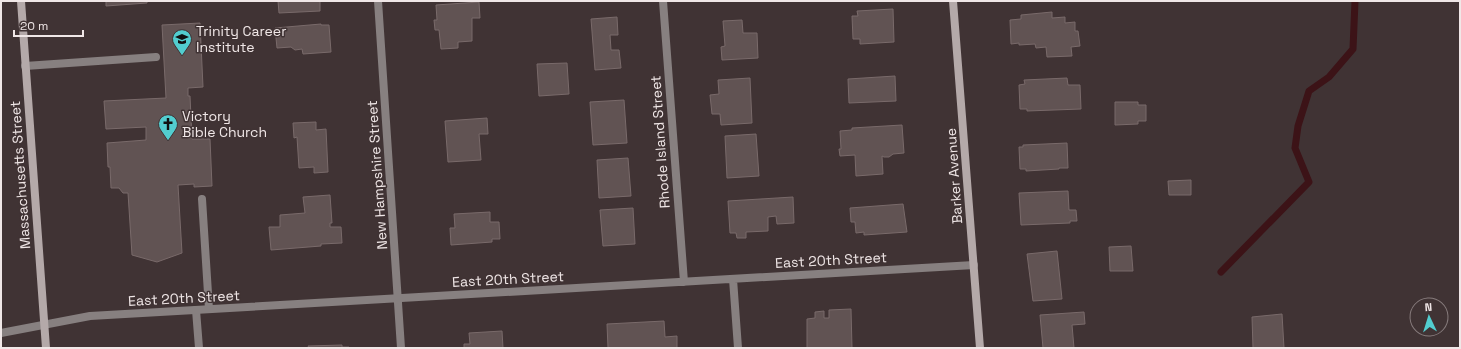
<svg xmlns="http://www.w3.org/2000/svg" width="1461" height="349" font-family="'Space Grotesk',sans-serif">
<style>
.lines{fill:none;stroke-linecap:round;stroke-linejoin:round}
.stream{stroke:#3c1317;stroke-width:7}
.building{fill:#615353;stroke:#796a6a}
.lane{stroke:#878080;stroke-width:8}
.street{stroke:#878080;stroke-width:8}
.secondary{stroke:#b4a9a9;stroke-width:8}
.labels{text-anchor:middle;stroke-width:3;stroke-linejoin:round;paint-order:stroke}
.poi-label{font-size:14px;fill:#f0e7e7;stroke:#403334;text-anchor:start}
.street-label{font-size:14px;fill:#f0e7e7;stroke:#403334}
</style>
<rect width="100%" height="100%" fill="#403334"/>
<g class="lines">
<path class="stream" d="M1221,272L1309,182L1295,148L1298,126L1309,91L1329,77L1353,49L1355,1"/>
</g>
<path class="building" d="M106,1H147V3L106,6Z
M278,1H321H320V11L279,13Z
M479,2L480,18H472V41L458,42V48L441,49L439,30H435L434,20H437L436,5Z
M893,9L894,42L860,44V39H853L852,16H858L857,11Z
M1052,12V18L1065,17V23L1075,22V31H1078L1080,46L1071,47L1072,56L1047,57L1046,47L1036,48L1035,44L1019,45V43L1011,44L1010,20L1021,19V15Z
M617,17L618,35H610L611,50H619L621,68L595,70L591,19Z
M742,20L743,33H757L758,58L722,60L721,47L725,46L723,21Z
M200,23L203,87L188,88V96H190L192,139H210L212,186L194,187V184L178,185L182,253L157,262L132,255L128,193H123L119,188H111L110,167H108L107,143L146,140V127L106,129L104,101L166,98L162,25Z
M321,24V25H329L331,52L303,54L302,49L295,50L291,47L277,48L275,28Z
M567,63L569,94L539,96L537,64Z
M895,76L896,101L849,103L848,79Z
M750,78L752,123L721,125L720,114H712L710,95L719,94L718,80Z
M1067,78L1068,85H1080L1081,109L1027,111V109H1020L1019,85L1025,84L1024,80Z
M624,100L627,143L593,145L590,102Z
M1115,102H1138V105H1146V121H1138V124L1115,125Z
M487,118L488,134H479L481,160L448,162L445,121Z
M316,122V130L326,129L328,172L314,173V167L299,168L297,137L294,138L293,123Z
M902,125L904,153L893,154L889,157H884L882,156L883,174L856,176L855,155L840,156L839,149H841L840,131L852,130V128Z
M756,134L759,176L727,178L725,136Z
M1067,143L1068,168H1059V169L1026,171V169H1020L1019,147H1023V145Z
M628,158L631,196L599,198L597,160Z
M1191,180V195H1169L1168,181Z
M1068,191L1069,210H1076L1077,221H1070V223L1021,225L1019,193Z
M330,195L332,223H330V227H341L342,243L321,244V246L271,250L269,227H280V215L305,213L303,197Z
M793,197L794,223L777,224L776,216L768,217V231L746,232V238H737L736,233H730L728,201Z
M903,204L907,232L864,235V232L856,233L855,222H851L850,208Z
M633,208L635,244L603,246L600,210Z
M490,212V222H499L500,239H492V242L451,245L450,228H455L454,214Z
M1131,246L1133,271H1110L1109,247Z
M1057,251L1062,299L1033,301L1027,254Z
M851,309L852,348H807V319L815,318V312L824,311V318H829V310Z
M1084,312L1085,324L1072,325L1074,348H1043L1040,315Z
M1282,314L1284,348H1253L1252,317Z
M664,321L665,337L677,336V348H608L607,324Z
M502,331L503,348H464V344H470L469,333Z
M342,345V347H349V348H309L308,346Z"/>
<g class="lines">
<path class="lane" d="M25,66L156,57
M202,199L209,309
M196,310L199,348"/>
<path class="street" d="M378,1L401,348
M663,1L684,282
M733,279L738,348
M1,333L90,316L974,265"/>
<path class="secondary" d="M21,1L46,348
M953,1L980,348"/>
</g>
<defs>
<symbol id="university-pin" viewBox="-11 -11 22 30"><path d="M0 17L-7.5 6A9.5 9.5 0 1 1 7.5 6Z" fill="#52cdcf" stroke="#403334"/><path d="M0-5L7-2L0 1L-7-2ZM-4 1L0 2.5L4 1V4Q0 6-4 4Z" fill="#111"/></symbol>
<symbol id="church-pin" viewBox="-11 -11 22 30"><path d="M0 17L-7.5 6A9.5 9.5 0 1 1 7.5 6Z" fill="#52cdcf" stroke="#403334"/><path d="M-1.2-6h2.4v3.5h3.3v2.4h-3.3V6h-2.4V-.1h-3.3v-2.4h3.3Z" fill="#111"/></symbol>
</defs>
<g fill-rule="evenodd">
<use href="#university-pin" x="171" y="28" width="22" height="30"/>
<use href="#church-pin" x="157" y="113" width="22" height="30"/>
</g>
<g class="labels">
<g class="poi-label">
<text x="196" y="36">Trinity Career<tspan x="196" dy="16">Institute</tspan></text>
<text x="182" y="121">Victory<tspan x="182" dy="16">Bible Church</tspan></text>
</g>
<g class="street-label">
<text transform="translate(660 142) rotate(-94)" y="5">Rhode Island Street</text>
<text transform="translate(20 175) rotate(-94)" y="5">Massachusetts Street</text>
<text transform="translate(377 175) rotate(-94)" y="5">New Hampshire Street</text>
<text transform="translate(954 176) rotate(-94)" y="5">Barker Avenue</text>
<text transform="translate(831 260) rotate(-3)" y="5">East 20th Street</text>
<text transform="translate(508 279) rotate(-3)" y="5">East 20th Street</text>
<text transform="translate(184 298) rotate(-3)" y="5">East 20th Street</text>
</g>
</g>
<rect width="1461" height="349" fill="none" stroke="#f0e7e7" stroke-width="4"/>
<g transform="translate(1429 317) rotate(356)"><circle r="19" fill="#403334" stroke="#867b7c"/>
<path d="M0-3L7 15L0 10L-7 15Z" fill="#52cdcf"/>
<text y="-6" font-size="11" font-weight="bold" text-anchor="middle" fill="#f0e7e7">N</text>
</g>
<path d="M14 30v6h69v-6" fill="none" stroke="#f0e7e7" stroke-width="2"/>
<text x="20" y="30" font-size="12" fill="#f0e7e7" stroke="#403334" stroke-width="3" paint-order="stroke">20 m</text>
</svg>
